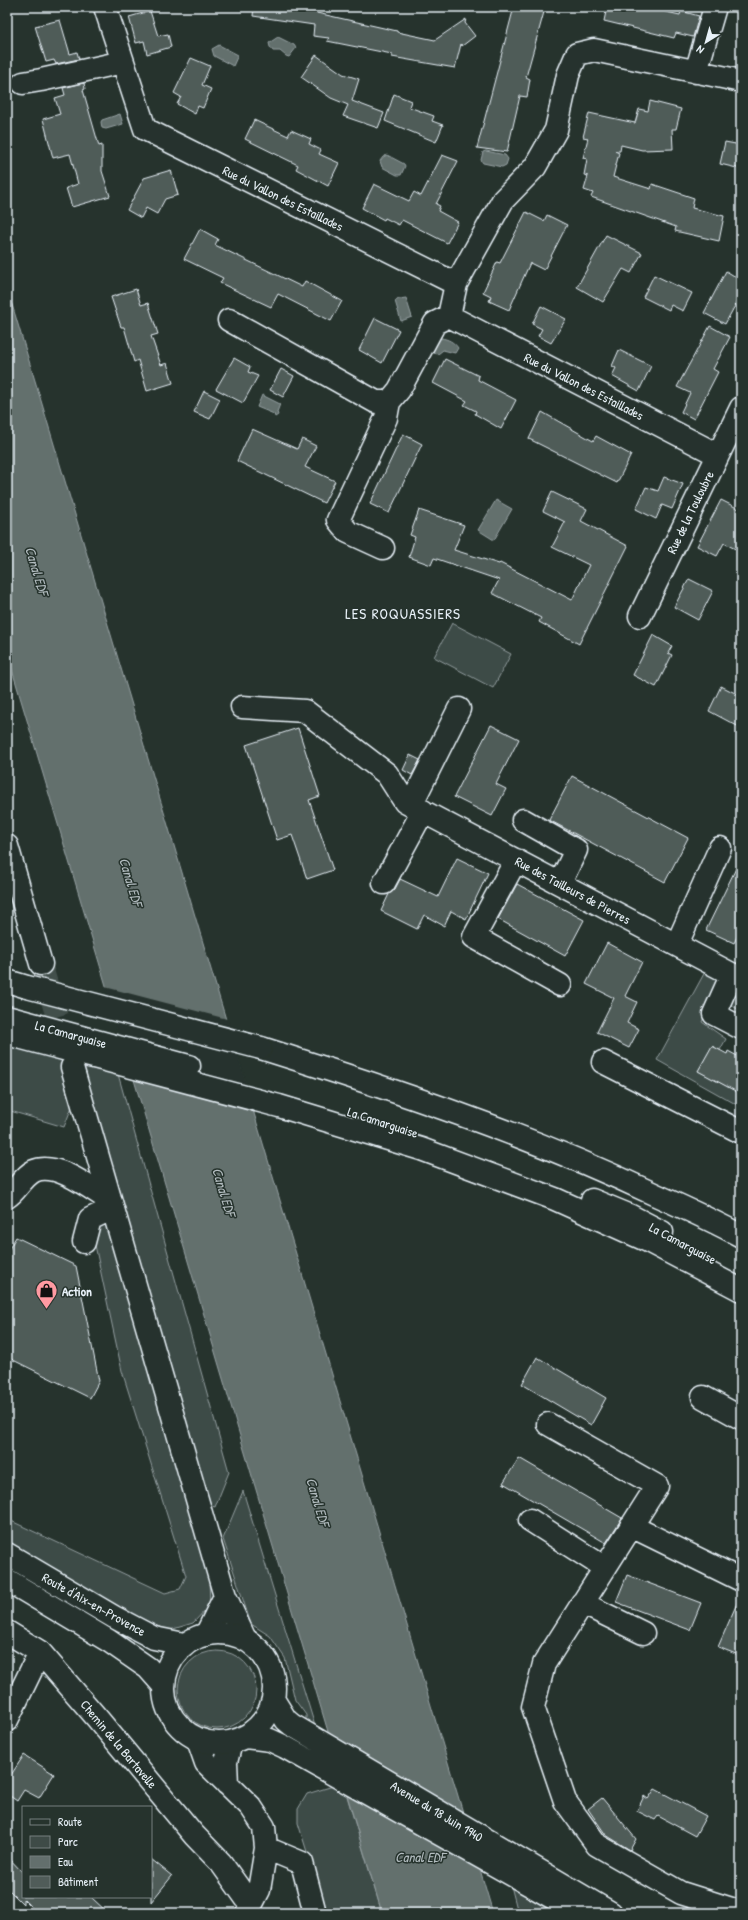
<svg xmlns="http://www.w3.org/2000/svg" width="748" height="1920" font-family="'Patrick Hand',sans-serif">
<style>
.green{fill:#3e4b47;stroke:#939ea0}
.water{fill:#636f6d;stroke:#98a3a5}
.pier{fill:#26332d}
.building{fill:#505c59;stroke:#e8f1f8}
.lines{fill:none;stroke-linecap:round;stroke-linejoin:round}
.minor-tunnel{stroke:#43504b;stroke-width:22;stroke-dasharray:22 11;stroke-linecap:butt}
.minor-casing{stroke:#e8f1f8;stroke-width:25}
.major-casing{stroke:#e8f1f8;stroke-width:25}
.highway-casing{stroke:#e8f1f8;stroke-width:25}
.minor{stroke:#26332d;stroke-width:22}
.major{stroke:#26332d;stroke-width:22}
.highway{stroke:#26332d;stroke-width:22}
.highway-bridge-casing{stroke:#e8f1f8;stroke-width:25;stroke-linecap:butt}
.highway-bridge{stroke:#26332d;stroke-width:22}
.labels{text-anchor:middle;stroke-width:3;stroke-linejoin:round;paint-order:stroke}
.street-label{font-size:13px;fill:#e8f1f8;stroke:#26332d}
.poi-label{font-size:13px;font-weight:bold;fill:#e8f1f8;stroke:#26332d;text-anchor:start}
.water-label{font-size:14px;font-style:italic;fill:#b3bdc0;stroke:#26332d}
.quarter-label{font-size:15px;letter-spacing:1px;fill:#e8f1f8;stroke:#26332d}
</style>
<rect width="100%" height="100%" fill="#26332d"/>
<filter id="ink" filterUnits="userSpaceOnUse"><feTurbulence type="fractalNoise" baseFrequency=".025" numOctaves="2"/><feDisplacementMap in="SourceGraphic" scale="8" xChannelSelector="R" yChannelSelector="G"/><feConvolveMatrix kernelMatrix="1 2 1 2 8 2 1 2 1" color-interpolation-filters="sRGB"/></filter>
<g filter="url(#ink)">
<path class="green" d="M452,623L511,654L493,688L434,657Z
M706,970L721,979L702,1022L726,1039L720,1050L712,1046L698,1071L741,1094V1107L657,1060Z
M737,987L741,989V1011L729,1004Z
M7,1046L69,1062L77,1094L64,1127L7,1110Z
M82,1067L118,1074L229,1472L215,1507L209,1505Z
M107,1223L209,1580L210,1605L193,1623L170,1630L144,1622L7,1543V1519L165,1593L180,1589L186,1576L122,1371L92,1231Z
M243,1491L315,1726L306,1721V1715L295,1700L285,1658L270,1636L251,1624L223,1539Z
M178 1690a39 39 0 1 1 78 0a39 39 0 1 1-78 0Z
M343,1783L382,1913H326L298,1823V1809L307,1794Z
M510,1882L559,1913H518Z"/>
<path class="water" d="M278,37L294,45L296,48L289,57L286,56L280,51H273L270,47L269,43Z
M219,45L238,55L233,66L214,56L212,49Z
M120,114L123,124L106,129L102,128L101,122L102,120Z
M486,151L505,155L508,159L506,165L502,167L483,163L481,160L483,152Z
M387,155L404,164L405,166L401,175H397L382,167L380,161L383,157Z
M7,288L36,384L493,1913H382L7,653Z
M406,298L412,317L401,321L395,301L399,299Z
M441,338C448,339 454,342 458,348L455,353L443,350L438,354L433,353L432,347L436,341Z
M262,395L280,404L277,412L278,415L275,417L274,414L257,407Z
M496,500L512,509L494,540L478,530Z"/>
<path class="pier" d="M105,987L227,1019L254,1110L130,1074Z"/>
<path class="building" d="M254,7H318L317,13L397,31V32L435,40L466,19L465,23L475,36L462,46L461,44L455,68L392,57V54L327,41L329,38L313,36L314,25L253,16Z
M514,7H526L544,12L526,77L530,79L527,97L520,96L507,152L477,148Z
M607,7H644L680,15L681,11L699,16L693,37L676,33L674,38L604,21Z
M150,11L158,36L168,34L171,47L147,54L144,41L136,43L129,17Z
M60,20L70,54L77,52L79,59L56,64L54,60L46,62L35,26Z
M316,55L343,74L359,79L352,101L384,113L378,128L343,116L348,105L331,98L301,77Z
M191,58L210,66L202,85L211,89L203,108L198,106L195,114L177,104L181,97L174,93Z
M84,83L85,89L83,90L99,146L102,145V171L110,196L72,207L66,188L78,184L70,154L53,158L43,119L60,114L55,98L65,95L63,88Z
M394,94L411,101L409,107L434,116L432,121L443,125L436,142L385,121Z
M650,101L681,109L676,129H672L673,149L642,150L621,145L620,151H615L619,153L613,177L651,189L652,184L694,198L692,208L724,216L719,241L675,231L676,227L591,197L593,193L584,190L588,176L584,175L587,159L583,158L588,138L583,137L589,113L635,123L639,109L648,111Z
M254,120L288,136L291,130L311,139L309,144L321,150L319,154L339,163L328,186L296,169L298,165L245,139Z
M725,142L741,145V169L720,164Z
M442,155L458,161L436,204L440,206L438,211L458,222L447,243L402,220L399,225L385,218L384,220L362,208L374,184L409,201L414,192L421,196Z
M171,170L178,195L165,199L157,214L146,208L141,218L127,210L144,178Z
M526,212L544,221L547,215L567,225L544,270L530,263L509,310L489,301L491,296L483,292L497,262L500,263Z
M200,229L218,239L215,245L302,287L305,281L342,301L331,321L278,294L271,307L220,283L223,278L184,259Z
M606,235L642,253L631,273L623,269L603,302L577,287Z
M726,271L741,280V304L737,302L725,324L704,313Z
M654,275L692,293L683,311L671,305L669,310L643,297Z
M136,289L141,305L148,303L158,334L151,336L161,365L167,363L173,383L147,391L138,360L134,362L124,327H121L111,297Z
M541,306L566,319L551,343L538,336L542,329L532,324Z
M375,318L399,330L382,363L359,350Z
M710,326L730,337L713,369L718,372L694,419L681,412L690,393L677,387Z
M619,350L651,366L639,391L612,376L616,368L612,366Z
M234,358L250,367L248,372L258,376L243,403L216,389Z
M445,359L479,376L478,380L516,400L501,429L475,414L476,411L464,405L467,401L433,383Z
M281,369L294,376L283,397L270,390Z
M204,391L220,399L210,419L194,412Z
M542,412L593,441L596,436L631,455L617,483L529,439Z
M252,429L297,449L302,439L316,446L305,467L335,481L324,503L237,461Z
M403,434L422,444L389,513L370,504Z
M664,477L683,484L672,509L662,505L656,519L636,509L646,487L658,491Z
M552,492L587,509L581,521L628,546L579,644L539,622L541,618L492,593L499,580L434,558L431,565L409,557L415,537L410,535L419,510L464,525L454,550L499,564L500,563L572,600L589,565L552,547L565,522L543,511Z
M721,500L741,510V552L724,543L717,556L697,546Z
M689,579L713,591L698,620L674,607Z
M653,635L672,646L668,653L672,655L656,687L633,675Z
M721,686L741,696V728L709,711Z
M491,725L519,739L496,784L506,789L492,816L454,797Z
M298,728L320,796L309,800L333,870L307,879L292,835L277,840L246,745Z
M410,755L420,760L412,775L403,770Z
M572,776L688,838L665,882L549,820Z
M457,858L488,873L466,919L451,911L444,926L424,915L417,929L381,911L389,894L395,889L400,879L438,897Z
M741,858V929L734,943L706,930Z
M517,884L584,920L565,956L498,919Z
M607,943L642,962L625,996L637,1002L627,1023L639,1029L629,1048L597,1032L614,998L586,984Z
M712,1046L727,1054L728,1051L741,1058V1094L698,1071Z
M16,1237L76,1266L99,1381L90,1398L7,1357V1252Z
M537,1357L606,1398L591,1425L522,1384Z
M519,1458L622,1518L606,1543L503,1483Z
M627,1575L701,1603L690,1630L616,1602Z
M741,1594V1656L718,1647Z
M24,1755L54,1774L39,1798L24,1790L17,1801L7,1794V1781Z
M655,1789L706,1816L695,1836L658,1816L655,1820L637,1811L644,1796L648,1799Z
M602,1798L636,1839L630,1850L606,1835L588,1809Z
M7,1856L23,1873V1897H91L108,1913H37L23,1899V1904L7,1888Z
M151,1859L172,1876L151,1902Z"/>
<g class="lines">
<path class="minor-tunnel" d="M41,964L66,1047"/>
<defs>
<path id="minor" d="M105,7L123,62
M696,72L715,7
M23,83L41,80L123,62L145,129L456,284L449,316L718,455
M456,284L503,200L535,167L556,130L568,75L577,54L594,50L741,81
M229,320L376,402H389L399,390L435,323L449,316
M383,548L348,532L338,520L386,418L389,402
M640,616L741,408
M242,707L305,711L387,774L405,802L741,979
M411,805L459,709
M523,820L576,850L560,883
M7,846L41,964
M516,860L474,937L560,985
M384,883L423,811
M677,944L720,848
M732,974L714,1014L741,1028
M603,1062L741,1132
M72,1067L225,1596L245,1639
M7,1197C17,1191 22,1177 34,1171C57,1161 91,1189 109,1200
M84,1242L90,1219L111,1209
M703,1397L741,1418
M548,1424L657,1486L544,1664L533,1707L565,1801L597,1845L681,1893L741,1912
M530,1520L605,1568
M631,1526L741,1580
M582,1603L643,1633
M7,1632L40,1652L97,1718L194,1835L221,1863L251,1905
M206,1635L225,1596
M7,1720L40,1652
M198,1740L206,1763L251,1807L264,1827L266,1848L259,1890L247,1913
M227,1784L226,1762L231,1743
M266,1848L302,1863L315,1913"/>
<path id="major" d="M7,1554L114,1617L154,1638L184,1644
M7,1580L109,1641L148,1668L163,1685
M164 1688a55 55 0 1 1 110 0a55 55 0 1 1-110 0Z
M273,1699L286,1720L292,1725L611,1913
M245,1737L270,1740L285,1747L580,1913"/>
<path id="highway" d="M7,981L27,987
M7,1017L189,1066
M7,1034L279,1106L421,1149L555,1199L646,1240L741,1290
M261,1048C395,1090 529,1135 656,1195C685,1208 714,1221 741,1236
M592,1200L631,1216L662,1232"/>
</defs>
<use href="#minor" class="minor-casing"/>
<use href="#major" class="major-casing"/>
<use href="#highway" class="highway-casing"/>
<use href="#minor" class="minor"/>
<use href="#major" class="major"/>
<use href="#highway" class="highway"/>
<defs>
<path id="highway-bridge" d="M27,987L261,1048"/>
</defs>
<use href="#highway-bridge" class="highway-bridge-casing"/>
<use href="#highway-bridge" class="highway-bridge"/>
</g>
</g>
<defs>
<symbol id="shop-pin" viewBox="-11 -11 22 30"><path d="M0 17L-7.5 6A9.5 9.5 0 1 1 7.5 6Z" fill="#ff9aa2" stroke="#26332d"/><path d="M-5-2.5h2.3a2.7 3.5 0 0 1 5.4 0H5L5.5 6h-11ZM-1.5-2.5h3a1.5 2.3 0 0 0-3 0Z" fill="#111"/></symbol>
</defs>
<g fill-rule="evenodd">
<use href="#shop-pin" x="34" y="1278" width="25" height="34"/>
</g>
<g class="labels">
<g class="street-label">
<text transform="translate(283 198) rotate(26)" y="5">Rue du Vallon des Estaillades</text>
<text transform="translate(584 386) rotate(27)" y="5">Rue du Vallon des Estaillades</text>
<text transform="translate(690 512) rotate(-64)" y="5">Rue de la Touloubre</text>
<text transform="translate(573 890) rotate(28)" y="5">Rue des Tailleurs de Pierres</text>
<text transform="translate(71 1034) rotate(15)" y="5">La Camarguaise</text>
<text transform="translate(383 1122) rotate(18)" y="5">La Camarguaise</text>
<text transform="translate(683 1243) rotate(28)" y="5">La Camarguaise</text>
<text transform="translate(94 1604) rotate(29)" y="5">Route d'Aix-en-Provence</text>
<text transform="translate(119 1744) rotate(50)" y="5">Chemin de la Bartavelle</text>
<text transform="translate(437 1811) rotate(31)" y="5">Avenue du 18 Juin 1940</text>
</g>
<g class="poi-label">
<text x="62" y="1296">Action</text>
</g>
<g class="water-label">
<text transform="translate(37 571) rotate(73)" y="5">Canal EDF</text>
<text transform="translate(131 882) rotate(73)" y="5">Canal EDF</text>
<text transform="translate(224 1192) rotate(73)" y="5">Canal EDF</text>
<text transform="translate(318 1502) rotate(73)" y="5">Canal EDF</text>
<text x="420" y="1862">Canal EDF</text>
</g>
<g class="quarter-label">
<text x="403" y="619">LES ROQUASSIERS</text>
</g>
</g>
<rect width="748" height="1920" fill="none" stroke="#26332d" stroke-width="24"/>
<rect x="12" y="12" width="724" height="1896" fill="none" stroke="#e8f1f8" stroke-width="1.5" filter="url(#ink)"/>
<rect x="22" y="1806" width="130" height="92" fill="#26332d" stroke="#747f7e"/>
<rect x="30" y="1819" width="20" height="6" fill="#26332d" stroke="#747f7e"/>
<text x="58" y="1826" font-size="12" fill="#e8f1f8">Route</text>
<rect x="30" y="1836" width="20" height="12" fill="#3e4b47" stroke="#747f7e"/>
<text x="58" y="1846" font-size="12" fill="#e8f1f8">Parc</text>
<rect x="30" y="1856" width="20" height="12" fill="#636f6d" stroke="#747f7e"/>
<text x="58" y="1866" font-size="12" fill="#e8f1f8">Eau</text>
<rect x="30" y="1876" width="20" height="12" fill="#505c59" stroke="#747f7e"/>
<text x="58" y="1886" font-size="12" fill="#e8f1f8">Bâtiment</text>
<g transform="translate(706 42) rotate(217)" stroke="#26332d" stroke-width="3" paint-order="stroke">
<path d="M0-3L7 15L0 10L-7 15Z" fill="#e8f1f8"/>
<text y="-6" font-size="11" font-weight="bold" text-anchor="middle" fill="#e8f1f8">N</text>
</g>
</svg>
